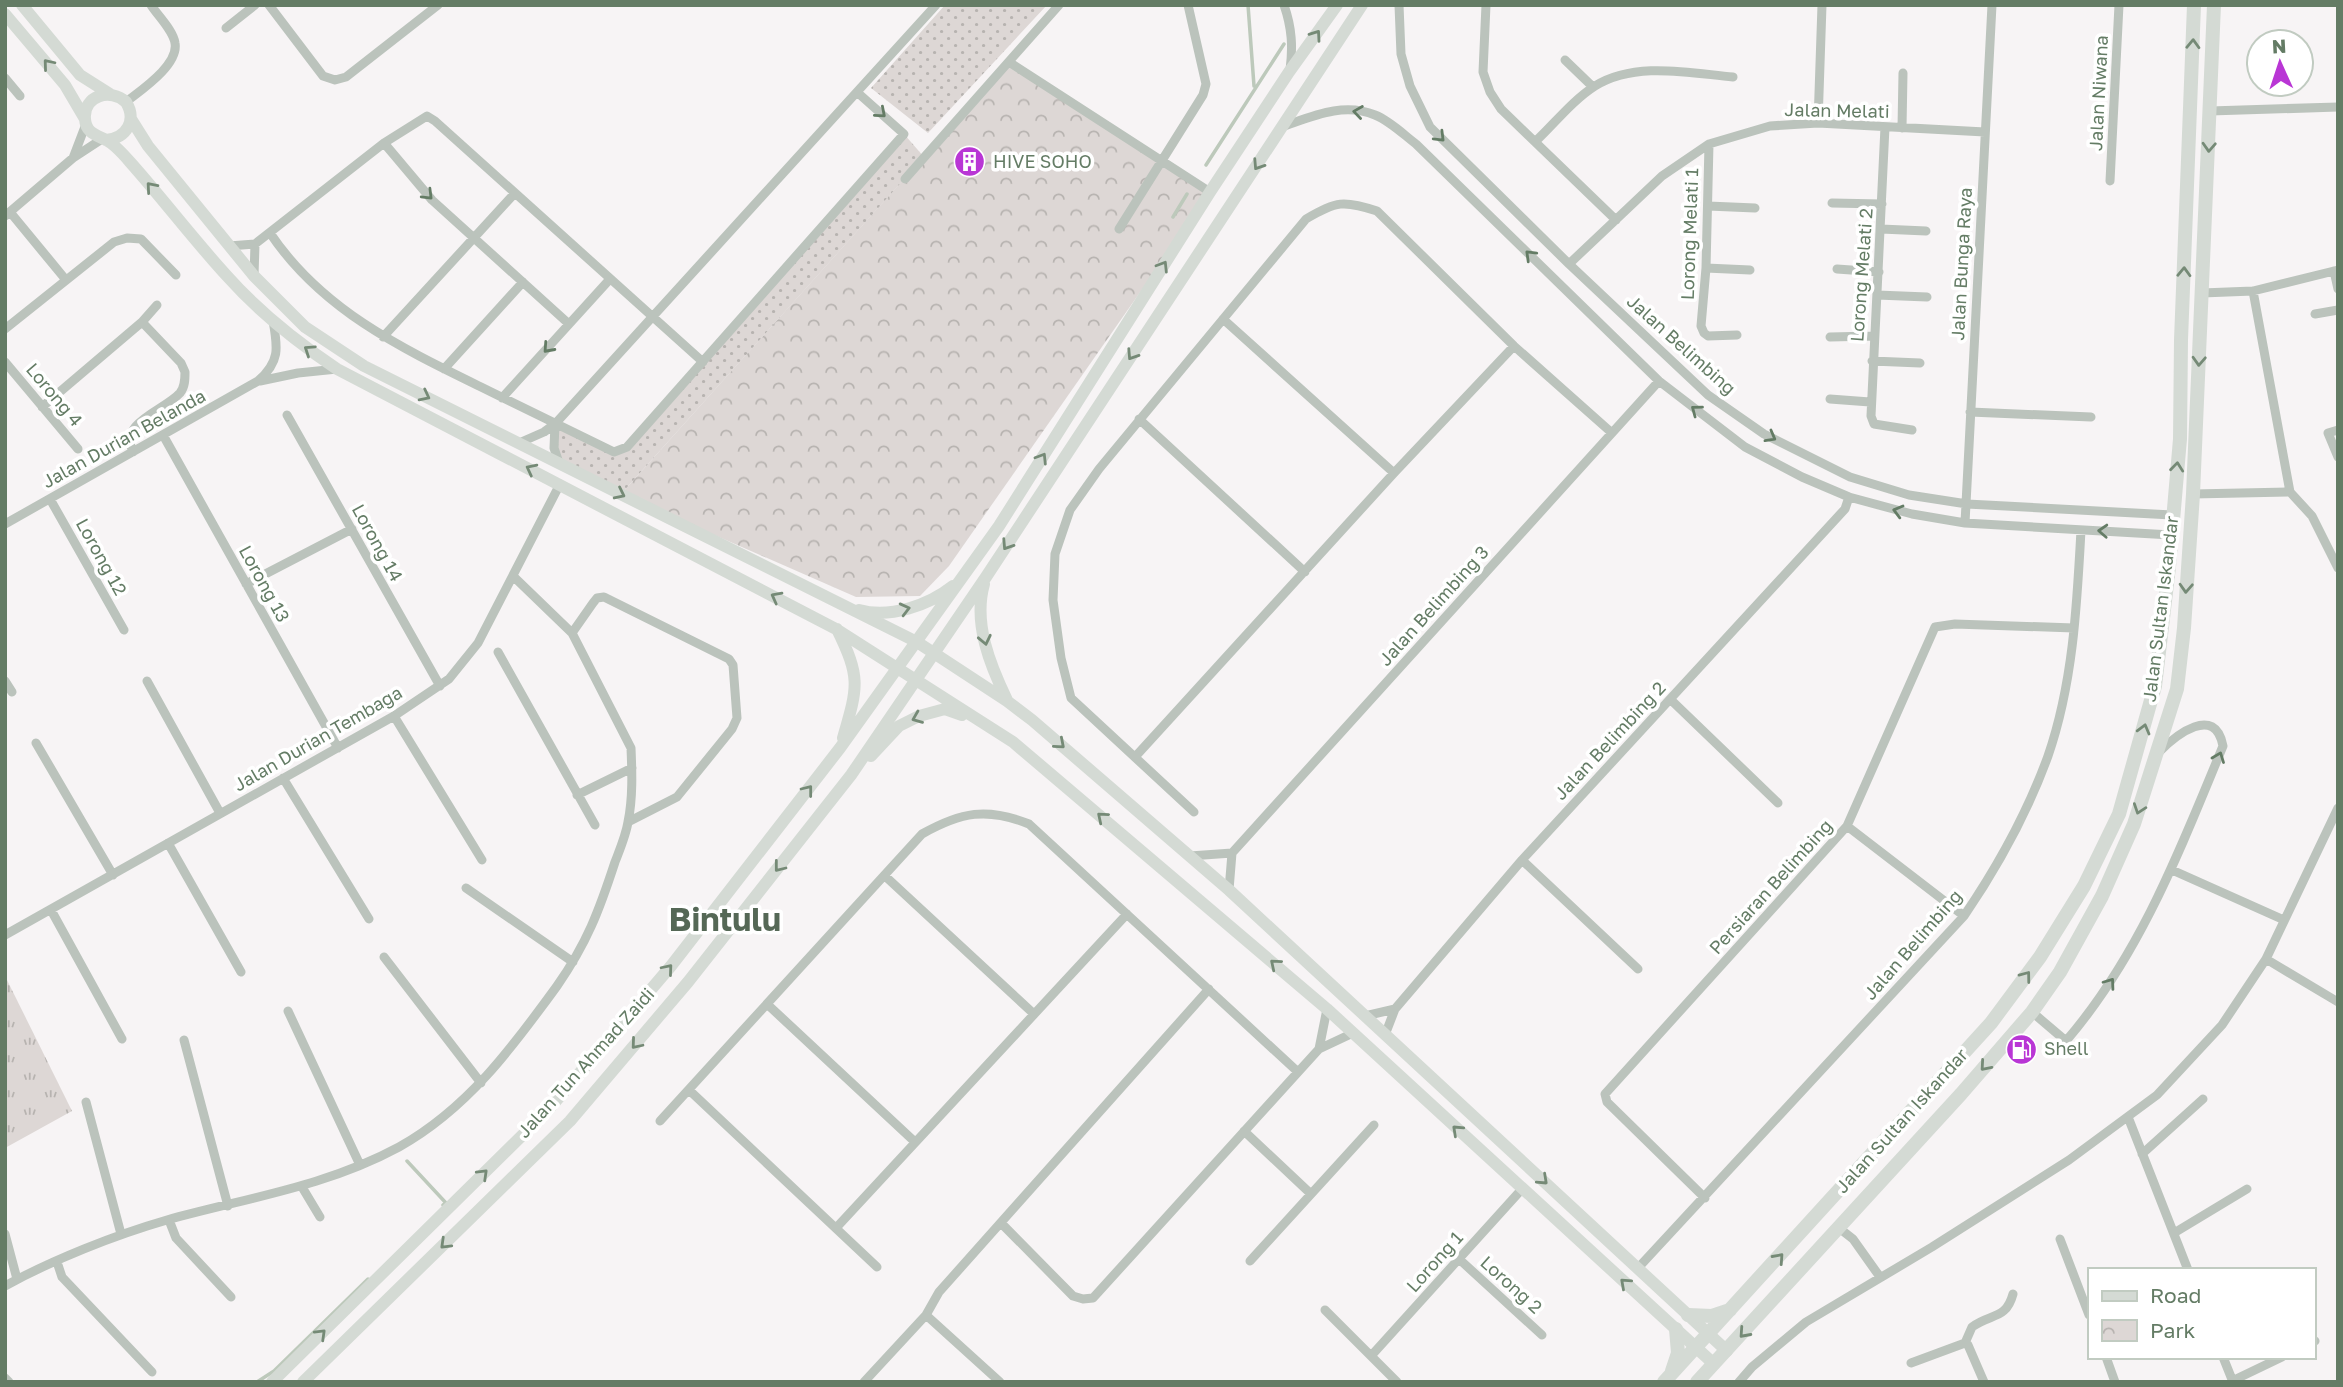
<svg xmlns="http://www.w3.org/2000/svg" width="2343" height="1387" font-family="'Golos Text',sans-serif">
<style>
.grass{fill:url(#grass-tufts)}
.park{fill:url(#park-crowns)}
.garden{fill:url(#garden-dots)}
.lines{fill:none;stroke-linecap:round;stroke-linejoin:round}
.stream{stroke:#bdc9bb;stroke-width:3.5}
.street{stroke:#bbc3bc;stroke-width:9}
.secondary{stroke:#d4dad4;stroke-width:12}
.primary{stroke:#d4dad4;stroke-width:14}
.oneway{stroke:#758a76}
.oneway2{stroke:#647c65}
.labels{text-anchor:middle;stroke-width:7;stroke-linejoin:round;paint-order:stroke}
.street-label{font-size:18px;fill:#647c65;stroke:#fff}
.poi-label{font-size:18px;fill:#647c65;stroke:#fff;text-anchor:start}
.town-label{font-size:32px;font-weight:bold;fill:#556856;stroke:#fff}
</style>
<defs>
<pattern id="grass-tufts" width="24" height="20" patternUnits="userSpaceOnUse" patternTransform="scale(1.75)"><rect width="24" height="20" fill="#ddd7d5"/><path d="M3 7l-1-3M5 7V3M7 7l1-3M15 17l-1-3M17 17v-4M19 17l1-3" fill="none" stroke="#b7b3b0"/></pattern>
<pattern id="park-crowns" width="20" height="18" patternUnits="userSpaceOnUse" patternTransform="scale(1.75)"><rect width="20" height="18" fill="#ddd7d5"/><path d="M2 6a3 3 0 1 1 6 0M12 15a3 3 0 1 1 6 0" fill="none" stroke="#b7b3b0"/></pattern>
<pattern id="garden-dots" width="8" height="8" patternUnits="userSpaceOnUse" patternTransform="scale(1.75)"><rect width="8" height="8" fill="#ddd7d5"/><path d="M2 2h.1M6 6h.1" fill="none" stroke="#b7b3b0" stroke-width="1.8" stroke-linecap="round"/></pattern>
</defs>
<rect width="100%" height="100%" fill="#f7f4f5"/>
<path class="grass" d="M5,976L72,1111L5,1148Z"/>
<path class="park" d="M1009,62L1210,192L949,566L920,596L856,597L621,494Z"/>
<path class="garden" d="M945,5H1047L928,133L871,88Z
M904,134L924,157L621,494L559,463L555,424L620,451Z"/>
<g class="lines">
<path class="stream" d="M1248,5L1254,86
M1206,165L1284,44
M1173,217L1187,194
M407,1161L446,1203L443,1205
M257,1382L274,1371L368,1279"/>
<path class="street" d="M269,5L323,76L335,80L346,77L438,5
M1284,5C1292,28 1293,47 1290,70
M1399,5L1401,54L1410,86L1430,127L1569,264L1708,395L1764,434L1850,477L1909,495L1967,504L2172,515
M1486,5L1483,72L1490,92L1501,109L1616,220
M226,28L255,5
M1565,60L1593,87
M1009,62L1210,192
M5,78L20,96
M126,102C141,90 179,65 175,43C173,30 158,16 151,5
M2210,111L2338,107
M1818,123L1822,5
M1284,126C1313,116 1344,102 1375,115C1390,121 1403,134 1416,144L1659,381L1745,447L1802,477L1849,497L1912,514L1965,523L2171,535
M1885,127L1871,416L1874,424L1912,430
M1902,128L1903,73
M1536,141C1555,123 1573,100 1595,86C1635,61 1689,73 1733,77
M384,143L432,200L569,324
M1709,144L1706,268L1701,326L1704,333L1708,336L1737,335
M73,158L86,124
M905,179L1059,5
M2110,181L2119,5
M1832,203L1882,204
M1708,206L1755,208
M10,212L66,280
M5,216L73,158L102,139
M1119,229L1203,95L1206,84L1188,5
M1881,229L1926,231
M270,233C321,309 399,347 479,386C524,408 569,430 614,452L627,447L904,134L858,93
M229,246L255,244L384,143L427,116L435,121L703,362
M1569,264L1662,176L1709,144L1770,126L1818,123L1985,132
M1706,268L1750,270
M1837,269L1879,272
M2334,271L2338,289
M254,276L255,244
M2253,291L2290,492
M2202,293L2253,291L2338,270
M1877,295L1927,297
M2315,314L2338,310
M1223,319L1394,473
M5,329L114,242L127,238L141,239L176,275
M383,337L515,193
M1830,337L1873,336
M1872,361L1920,363
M5,362L78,449
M444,369L523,282
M260,381L298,373L337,369
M502,398L610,279
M1830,399L1870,402
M42,407L142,322L157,305
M1970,412L2091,417
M287,415L440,686
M1139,419L1305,572
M555,424L554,448L559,463
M2338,430L2328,433L2338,457
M163,435L338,748
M519,443L544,432L555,424L936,5
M133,452C118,422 164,411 180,393C185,387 185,379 185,372L181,363L142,322
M2193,494L2290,492L2312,516L2338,568
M50,499L124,630
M1965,523L1992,5
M5,524L258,381C280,362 278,348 273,321
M246,584L352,529
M572,633L593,603L597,598L604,597L729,659L733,665L737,718L732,729L677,797L628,822
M498,652L595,825
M5,681L12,692
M147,681L220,813
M1670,699L1778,803
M394,716L482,860
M36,743L113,875
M1135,757L1394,473L1514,346
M283,778L369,919
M577,795L632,768
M1194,812L1071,698L1061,658L1053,600L1055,554L1070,510L1099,469L1306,219C1336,201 1344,200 1377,211L1514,346L1612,433
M1847,826L1964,916
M168,843L241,972
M1190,856L1232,853
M1522,860L1638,969
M2172,870L2284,920
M885,876L1034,1014
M466,888L573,962
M1229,890L1232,853L1659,381
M51,910L122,1039
M5,935L394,716L449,679L478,643L560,484
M384,957L481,1083
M2266,959L2338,1002
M767,1004L915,1142
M288,1011L360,1165
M2032,1012L2066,1041C2140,955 2180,850 2223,746C2215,704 2176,735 2159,752
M1365,1016L1395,1009
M1385,1035L1395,1009L1522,860L1845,509L1849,497
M184,1040L228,1206
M1319,1049L1327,1009
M689,1090L877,1267
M86,1102L121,1234
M2128,1117L2188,1270
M660,1121L922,834C961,812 987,807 1029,824L1298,1072
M1244,1131L1311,1194
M2142,1154L2203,1099
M302,1187L320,1217
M1705,1198L1607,1102L1605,1094L1847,826L1935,627L1955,624L2074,628
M169,1220L176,1238L231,1297
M1001,1223L1073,1296L1083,1299L1093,1298L1319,1049L1353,1033
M836,1228L1127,914
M1839,1228L1853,1239L1880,1277
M2174,1233L2247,1189
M5,1234L17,1279
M2060,1239L2089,1315
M1459,1259L1542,1335
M1250,1261L1374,1125
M57,1262L62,1277L152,1372
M1638,1268L1964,916C1998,866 2027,814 2048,756C2073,684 2077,605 2081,530
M5,1286C52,1260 115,1235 167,1220C246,1198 325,1187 399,1147C467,1109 512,1048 557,986C587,943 599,911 615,862C620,849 626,835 628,822C633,798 632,771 631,748L572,633L513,576
M1325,1310L1397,1382
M2313,1342L2315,1341
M1965,1343L1972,1327C1991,1313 2006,1320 2013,1294
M1371,1356L1522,1189
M2106,1357L2115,1382
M2223,1357L2233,1382
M1911,1363L1965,1343L1968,1345L1984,1382
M5,1378L9,1382
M2232,1381L2282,1357
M864,1382L926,1315
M1000,1382L926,1315L939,1292L1209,989
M1739,1382L1752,1367L1806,1322L1932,1247L2069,1160L2157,1095L2222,1025L2266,959L2338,808"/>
<path class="secondary" d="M22,5L80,75L110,94
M5,14L65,85L85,119
M131,119L148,146L254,276L305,327L364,366L917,642L1007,701L1032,720L1229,890L1727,1351
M106,140C127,138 137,120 126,102C111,88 83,95 85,119C86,133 96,135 106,140C114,144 124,155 130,162C163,199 193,239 227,276C259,312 297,342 337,369L836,629L1013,742L1327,1009L1714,1364
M984,584C973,623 990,665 1007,700
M859,610C890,619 929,605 953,586
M837,629C861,678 858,686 843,738
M871,756L899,726L919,716L945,709L962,715
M272,1382L549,1109L671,966L840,748L999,526L1210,192L1289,72L1337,5
M303,1382L570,1121L688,982L851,775L986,577L1362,5"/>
<path class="primary" d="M1688,1315L1712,1316L1730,1310
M1672,1371L1678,1353L1676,1329
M1664,1382L1991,1023L2040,957L2084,886L2119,814L2155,686L2169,567L2180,439L2181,340L2194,5
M1697,1382L1961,1094L2032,1012L2060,972L2102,896L2134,824L2177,689L2184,628L2193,494L2214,5"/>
</g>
<defs><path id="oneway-chevron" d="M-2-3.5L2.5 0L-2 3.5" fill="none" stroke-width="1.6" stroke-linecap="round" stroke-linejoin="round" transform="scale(1.75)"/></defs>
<g class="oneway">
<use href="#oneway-chevron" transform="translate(1316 35) rotate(-55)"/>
<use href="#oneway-chevron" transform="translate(2193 44) rotate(-88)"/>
<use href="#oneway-chevron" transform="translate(48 64) rotate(-130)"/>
<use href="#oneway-chevron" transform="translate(2209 147) rotate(93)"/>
<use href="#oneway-chevron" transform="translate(1258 165) rotate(123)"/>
<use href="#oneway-chevron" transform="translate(151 187) rotate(-131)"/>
<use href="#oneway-chevron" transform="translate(1163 266) rotate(-58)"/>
<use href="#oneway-chevron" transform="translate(2184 272) rotate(-88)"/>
<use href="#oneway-chevron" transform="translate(309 350) rotate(-146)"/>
<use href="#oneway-chevron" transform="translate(1132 355) rotate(123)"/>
<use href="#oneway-chevron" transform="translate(2199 361) rotate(93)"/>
<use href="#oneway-chevron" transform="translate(425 396) rotate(27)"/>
<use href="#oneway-chevron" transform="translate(1042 458) rotate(-58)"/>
<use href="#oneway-chevron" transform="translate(2177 467) rotate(-84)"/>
<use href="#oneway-chevron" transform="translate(531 469) rotate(-153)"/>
<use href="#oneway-chevron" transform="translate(620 494) rotate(26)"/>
<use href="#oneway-chevron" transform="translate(1007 545) rotate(123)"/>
<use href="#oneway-chevron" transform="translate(2186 588) rotate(93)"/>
<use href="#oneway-chevron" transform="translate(776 597) rotate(-152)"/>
<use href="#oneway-chevron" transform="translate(905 609) rotate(-14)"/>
<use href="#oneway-chevron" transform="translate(985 640) rotate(78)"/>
<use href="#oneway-chevron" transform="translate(917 718) rotate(158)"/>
<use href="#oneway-chevron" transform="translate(2144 729) rotate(-75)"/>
<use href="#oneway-chevron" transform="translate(1060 744) rotate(41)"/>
<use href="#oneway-chevron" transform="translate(808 790) rotate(-52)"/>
<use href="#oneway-chevron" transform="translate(2139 809) rotate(109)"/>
<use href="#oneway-chevron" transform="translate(1102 817) rotate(-140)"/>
<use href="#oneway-chevron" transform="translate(779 867) rotate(128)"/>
<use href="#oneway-chevron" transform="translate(1275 964) rotate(-140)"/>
<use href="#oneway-chevron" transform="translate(668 969) rotate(-50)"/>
<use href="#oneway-chevron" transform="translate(2026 976) rotate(-53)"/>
<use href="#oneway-chevron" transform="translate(636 1044) rotate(130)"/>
<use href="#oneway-chevron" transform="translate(1985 1066) rotate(131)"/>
<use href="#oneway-chevron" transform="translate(1457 1130) rotate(-137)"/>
<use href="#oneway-chevron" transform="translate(483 1174) rotate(-44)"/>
<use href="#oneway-chevron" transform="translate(1543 1180) rotate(43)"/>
<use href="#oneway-chevron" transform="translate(445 1244) rotate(136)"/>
<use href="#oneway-chevron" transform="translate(1779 1258) rotate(-48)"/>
<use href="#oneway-chevron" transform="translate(1625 1283) rotate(-138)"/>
<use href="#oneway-chevron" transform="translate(1744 1333) rotate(132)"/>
<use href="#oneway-chevron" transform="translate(321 1334) rotate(-44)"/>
</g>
<g class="oneway2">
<use href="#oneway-chevron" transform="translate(1358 112) rotate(-172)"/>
<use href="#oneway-chevron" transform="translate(881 113) rotate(41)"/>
<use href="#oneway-chevron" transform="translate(1440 137) rotate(45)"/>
<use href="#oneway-chevron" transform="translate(428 195) rotate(45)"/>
<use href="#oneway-chevron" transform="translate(1530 255) rotate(-136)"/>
<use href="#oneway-chevron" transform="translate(548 348) rotate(132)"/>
<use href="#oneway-chevron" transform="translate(1696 410) rotate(-143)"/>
<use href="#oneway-chevron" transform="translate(1771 437) rotate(29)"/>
<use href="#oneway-chevron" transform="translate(1898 511) rotate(-165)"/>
<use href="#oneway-chevron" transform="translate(2103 531) rotate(-177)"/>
<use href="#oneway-chevron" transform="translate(2219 757) rotate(-69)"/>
<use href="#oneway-chevron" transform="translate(2110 983) rotate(-54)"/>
</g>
<defs>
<symbol id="building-disc" viewBox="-11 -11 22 22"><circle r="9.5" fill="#b936d5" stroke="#fff"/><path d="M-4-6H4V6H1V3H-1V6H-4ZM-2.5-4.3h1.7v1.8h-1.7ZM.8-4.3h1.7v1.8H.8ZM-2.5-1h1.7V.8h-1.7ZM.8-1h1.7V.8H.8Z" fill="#fff"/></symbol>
<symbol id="fuel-disc" viewBox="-11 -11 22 22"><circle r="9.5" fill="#b936d5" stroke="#fff"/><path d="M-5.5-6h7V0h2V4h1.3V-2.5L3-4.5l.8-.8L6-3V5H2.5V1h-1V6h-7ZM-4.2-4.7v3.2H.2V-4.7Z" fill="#fff"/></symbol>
</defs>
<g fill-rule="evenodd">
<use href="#building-disc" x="952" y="144" width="35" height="35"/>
<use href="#fuel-disc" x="2004" y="1032" width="35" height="35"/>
</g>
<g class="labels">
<g class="street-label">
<text transform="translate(2099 93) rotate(-87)" y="6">Jalan Niwana</text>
<text transform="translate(1837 111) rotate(1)" y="6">Jalan Melati</text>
<text transform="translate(1690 234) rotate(-88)" y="6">Lorong Melati 1</text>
<text transform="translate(1962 264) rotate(-87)" y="6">Jalan Bunga Raya</text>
<text transform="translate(1862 275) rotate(-86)" y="6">Lorong Melati 2</text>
<text transform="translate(1681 345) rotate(42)" y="6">Jalan Belimbing</text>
<text transform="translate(54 395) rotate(50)" y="6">Lorong 4</text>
<text transform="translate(124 439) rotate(-29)" y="6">Jalan Durian Belanda</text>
<text transform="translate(377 543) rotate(61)" y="6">Lorong 14</text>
<text transform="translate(101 557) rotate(61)" y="6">Lorong 12</text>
<text transform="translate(264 584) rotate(61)" y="6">Lorong 13</text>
<text transform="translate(1434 606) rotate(-48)" y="6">Jalan Belimbing 3</text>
<text transform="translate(2161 609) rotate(-83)" y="6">Jalan Sultan Iskandar</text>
<text transform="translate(318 739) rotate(-30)" y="6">Jalan Durian Tembaga</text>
<text transform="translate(1610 741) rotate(-47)" y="6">Jalan Belimbing 2</text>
<text transform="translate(1771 887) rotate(-48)" y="6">Persiaran Belimbing</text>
<text transform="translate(1913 945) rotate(-49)" y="6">Jalan Belimbing</text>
<text transform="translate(586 1063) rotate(-48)" y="6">Jalan Tun Ahmad Zaidi</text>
<text transform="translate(1902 1121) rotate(-48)" y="6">Jalan Sultan Iskandar</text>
<text transform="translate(1435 1262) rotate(-48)" y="6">Lorong 1</text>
<text transform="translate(1511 1285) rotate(42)" y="6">Lorong 2</text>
</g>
<g class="poi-label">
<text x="993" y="168">HIVE SOHO</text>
<text x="2044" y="1055">Shell</text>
</g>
<g class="town-label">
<text x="725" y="931">Bintulu</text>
</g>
</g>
<rect width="2343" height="1387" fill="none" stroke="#647c65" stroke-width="14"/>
<rect x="2088" y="1268" width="228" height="91" fill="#ffffff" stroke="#c1cbc1" stroke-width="2"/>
<rect x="2102" y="1291" width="35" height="10" fill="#d4dad4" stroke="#c1cbc1" stroke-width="2"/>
<text x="2150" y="1303" font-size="21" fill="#647c65">Road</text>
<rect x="2102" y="1320" width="35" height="21" fill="url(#park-crowns)" stroke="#c1cbc1" stroke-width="2"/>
<text x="2150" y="1338" font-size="21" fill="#647c65">Park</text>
<g transform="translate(2280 63) rotate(357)"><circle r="33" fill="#ffffff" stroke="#c1cbc1" stroke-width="2"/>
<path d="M0-5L12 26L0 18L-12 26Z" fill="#b936d5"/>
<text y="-10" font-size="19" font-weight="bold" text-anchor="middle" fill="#647c65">N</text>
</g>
</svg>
